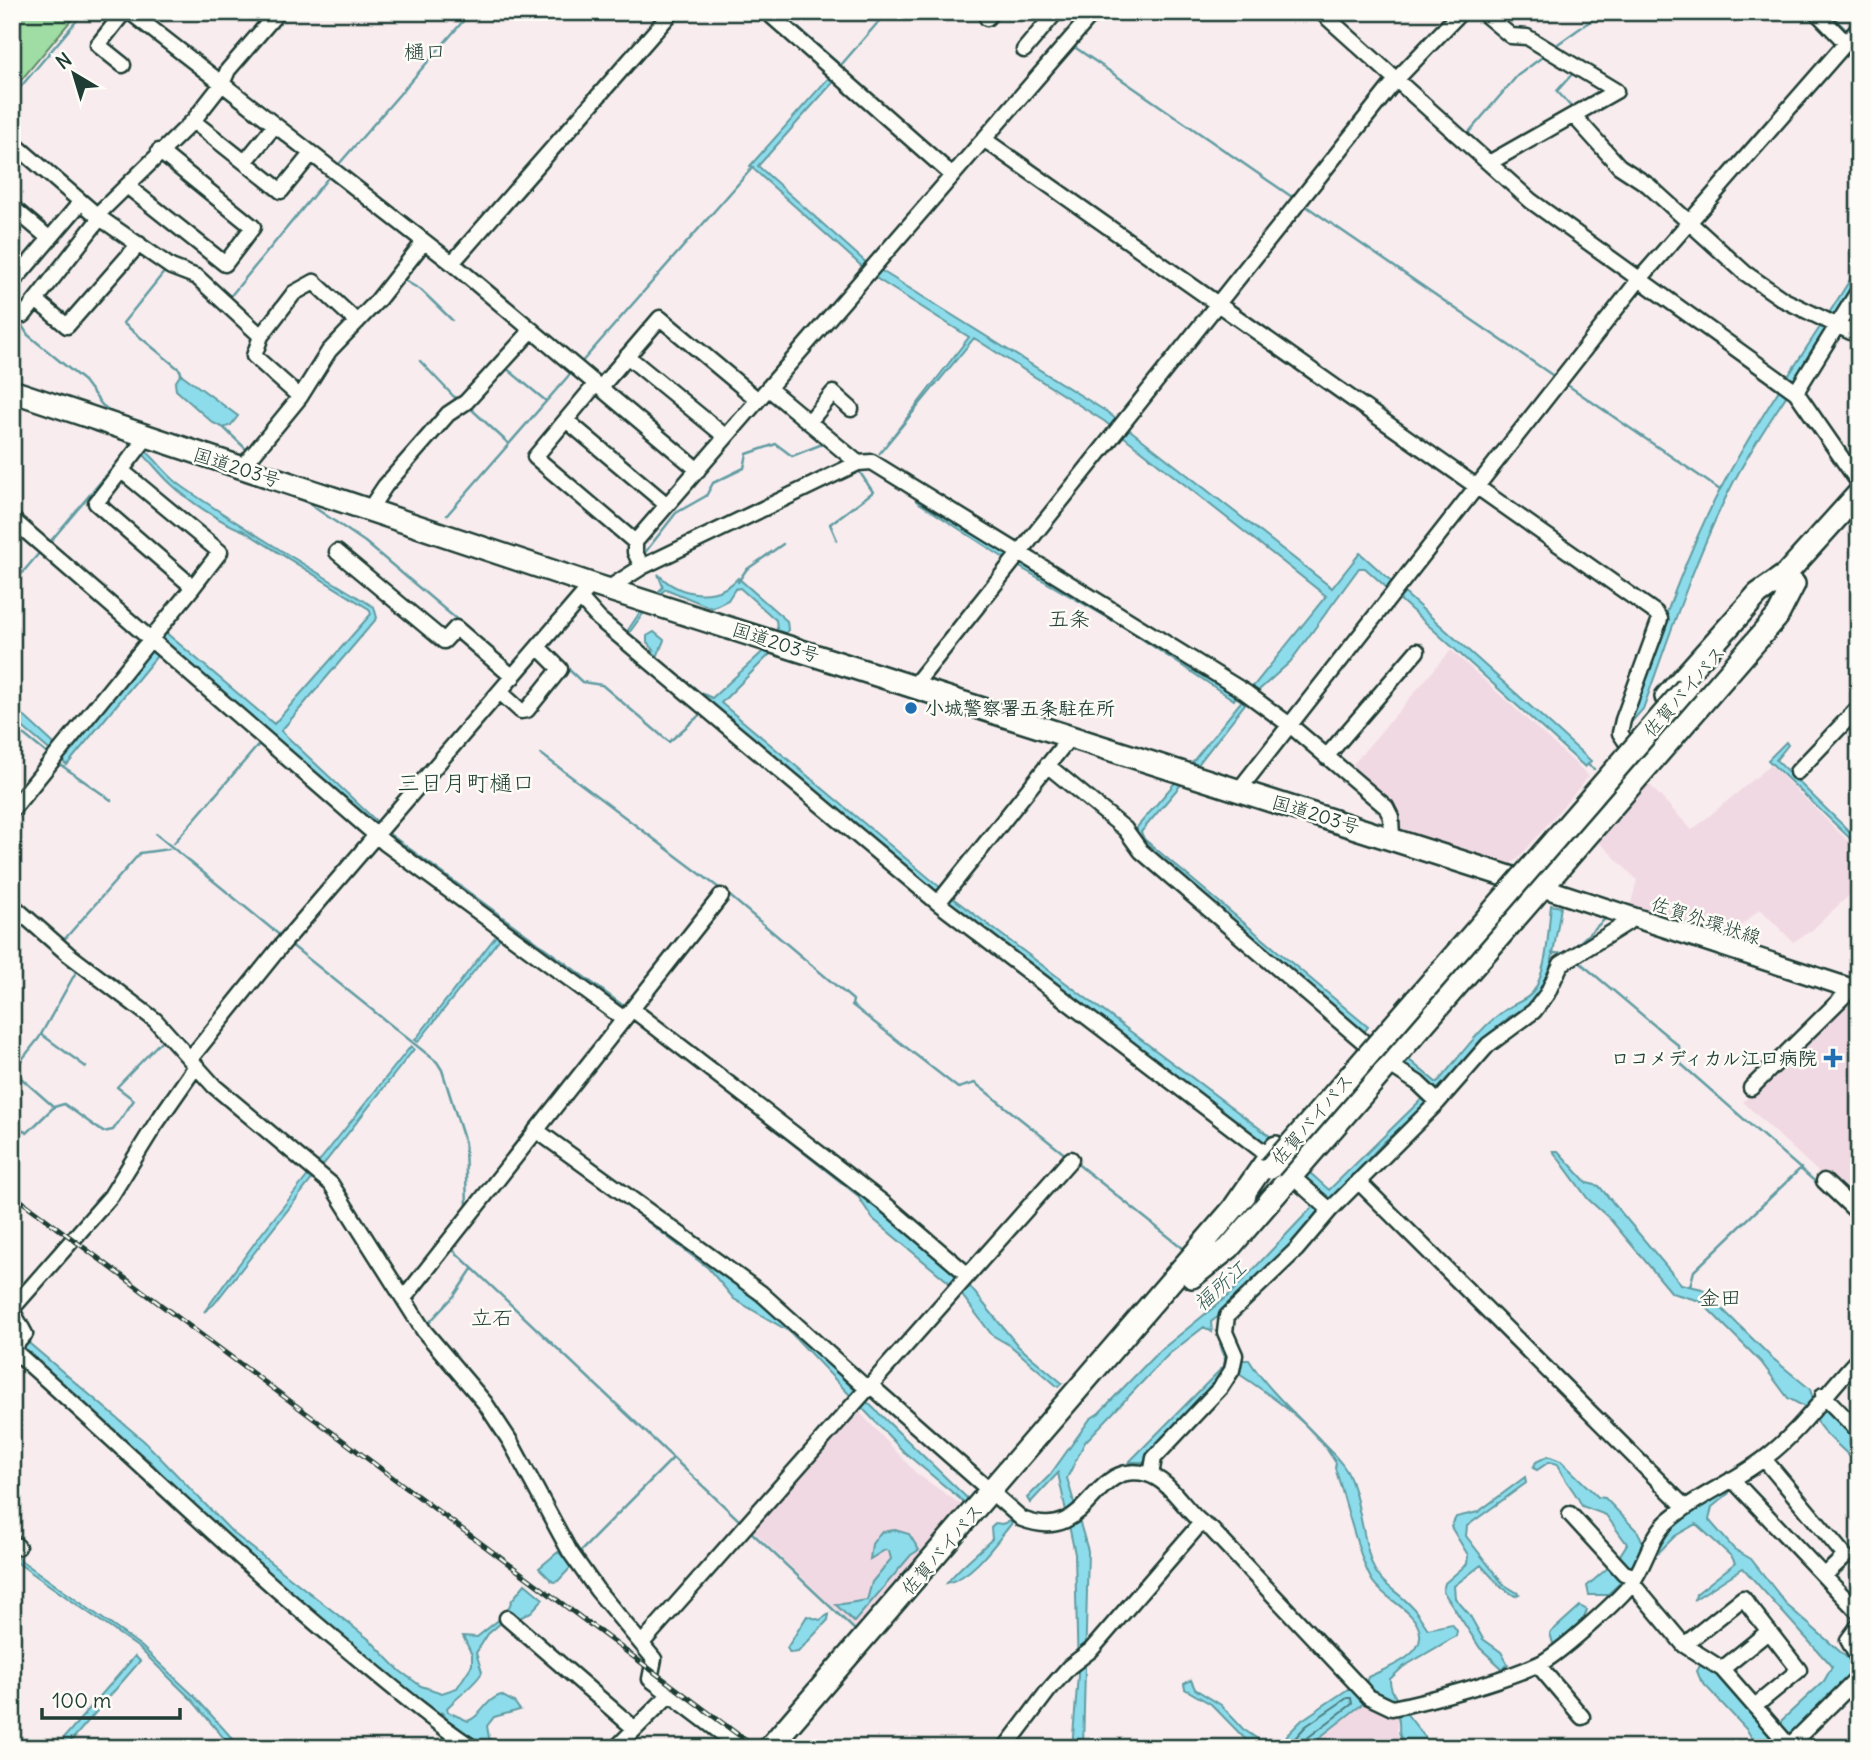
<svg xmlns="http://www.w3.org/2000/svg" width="1871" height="1760" font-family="Delius,'Klee One',sans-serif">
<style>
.built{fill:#f1d9e3}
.green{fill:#a0dda4;stroke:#608d6c;stroke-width:2}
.water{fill:#8ddcec;stroke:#619ca2;stroke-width:2}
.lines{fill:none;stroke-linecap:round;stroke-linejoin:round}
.shore{stroke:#4b7d7e;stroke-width:2}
.stream{stroke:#619ca2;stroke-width:2.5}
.minor-casing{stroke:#1f3d34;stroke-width:19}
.major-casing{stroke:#1f3d34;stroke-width:23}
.highway-casing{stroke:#1f3d34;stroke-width:26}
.minor{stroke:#fdfcf7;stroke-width:14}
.major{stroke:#fdfcf7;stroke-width:18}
.highway{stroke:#fdfcf7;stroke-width:21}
.rail-casing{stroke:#1f3d34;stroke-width:5}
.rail{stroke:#fdfcf7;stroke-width:2.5;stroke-dasharray:8;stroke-linecap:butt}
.highway-bridge-casing{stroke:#1f3d34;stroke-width:26;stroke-linecap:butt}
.highway-bridge{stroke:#fdfcf7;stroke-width:21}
.poi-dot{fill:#1f6fb2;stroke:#fdfcf7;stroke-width:2.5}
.labels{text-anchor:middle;stroke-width:5;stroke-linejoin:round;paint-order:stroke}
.street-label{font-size:19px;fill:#1f3d34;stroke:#fdfcf7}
.poi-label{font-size:19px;font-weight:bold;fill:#1f3d34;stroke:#fdfcf7;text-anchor:start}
.neighbourhood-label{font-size:21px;fill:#1f3d34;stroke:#fdfcf7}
.water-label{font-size:21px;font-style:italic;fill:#355d59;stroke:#fdfcf7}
.quarter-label{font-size:23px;fill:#1f3d34;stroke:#fdfcf7}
</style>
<rect width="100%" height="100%" fill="#f8ecee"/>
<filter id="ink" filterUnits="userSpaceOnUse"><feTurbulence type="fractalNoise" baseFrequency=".0143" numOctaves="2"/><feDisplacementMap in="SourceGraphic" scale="14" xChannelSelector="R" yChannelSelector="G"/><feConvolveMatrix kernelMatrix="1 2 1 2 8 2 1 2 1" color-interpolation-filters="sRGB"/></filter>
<g filter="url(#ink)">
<path class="built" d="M1451,650L1589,776L1518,859L1510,864L1396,832V814L1348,770Z
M1771,765L1859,852V886L1812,930L1793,942L1760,909L1723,942L1629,911L1637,880L1596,839L1646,781L1692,830Z
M1851,995L1859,998V1210L1743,1102Z
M856,1408L916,1473L966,1508L858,1631L749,1527Z
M1365,1702L1382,1714L1398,1716L1397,1734L1407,1748H1306Z"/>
<path class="green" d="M12,12H78L12,91Z"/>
<path class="water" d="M832,74L837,78L758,166L870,266L866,270L750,166Z
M1859,265C1859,297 1831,328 1814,354C1784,400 1751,446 1727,495C1693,564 1669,637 1643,709L1627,727C1655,647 1681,563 1721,488C1762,410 1814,340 1859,265Z
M877,268L1107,412L1332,588L1360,553L1591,761L1585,767L1365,568H1359L1290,662L1248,700L1196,767L1190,765L1326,596L1104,421L974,338L879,454L969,337L871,275Z
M181,374L238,416L231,425L224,428L213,423L176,390L175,383Z
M122,439C154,448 158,470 183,487C245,530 310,568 374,607L377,618L281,731L391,835L635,1014L786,1131L958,1272L1018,1346L1062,1383L1058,1387L1011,1346L992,1335L958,1290L873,1219L857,1195L632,1017L509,927L418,1042L415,1040L506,923L388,839L327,782L166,645L67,765L12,718V705L66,755L165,632L274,724L371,614L369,609L244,531C218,521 190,502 170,483C154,468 142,448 122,439Z
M918,497L1236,696L1234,700L1122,626L1004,558L916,501Z
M658,574C679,596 716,602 738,578L787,621L788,630L784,636L778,635L776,620L740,588L735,589L728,600L712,608L666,589L656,597L654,596L663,587Z
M645,605L648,607L629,633L651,652L654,650L647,642V636L654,632L664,640L657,657L701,693L712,698L769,646L775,649L721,703L954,899L1271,1137L1264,1145L947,904L626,633Z
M1786,742L1788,745L1776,760L1859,841V847L1768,760Z
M1179,778L1184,781L1141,832L1144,839L1368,1027L1364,1032L1140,840L1136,831L1138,826Z
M1551,905L1561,907L1549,978L1539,995L1527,1007L1509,1017L1465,1061L1437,1096L1384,1142L1235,1304L1211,1322L1212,1332L1204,1327L1169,1354L1085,1442L1067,1478L1088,1551L1083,1748H1072L1078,1675L1075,1554L1058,1473L1030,1503L1027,1498L1050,1475L1090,1419L1099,1413L1156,1354L1230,1294L1321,1198L1302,1180L1309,1172L1329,1190L1432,1089L1402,1067L1408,1059L1437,1083C1459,1058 1480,1026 1508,1008C1519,1001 1531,999 1537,985C1548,961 1548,931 1551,905Z
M411,1046L414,1049L214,1304L204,1312L259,1237Z
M551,1148L760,1299L969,1500L965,1503L904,1452L790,1332L734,1299L708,1268Z
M1553,1151H1558L1587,1183L1599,1186L1681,1284L1702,1289L1771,1357L1810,1389L1813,1399L1859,1442V1467C1845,1448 1817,1432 1812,1411L1788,1398L1761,1362L1700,1301L1672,1293L1610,1219L1588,1199Z
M12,1322L23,1338L144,1441L233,1533L370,1640L400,1671L421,1686L442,1693L457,1688L472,1665V1655L463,1636L477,1637L506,1614L512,1600L525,1584L543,1599L531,1612L516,1620L509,1616L488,1634L476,1653L482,1672C478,1682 456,1698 447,1708L448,1712L468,1721C482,1716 486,1699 501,1695L514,1702L520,1710L494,1717L487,1726L489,1738L501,1748H486L449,1723L442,1712L434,1717L292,1593L262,1573L201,1516L149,1460L128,1446L25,1353L20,1344L12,1342Z
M1223,1342L1229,1353L1227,1372L1152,1451L1145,1462H1129L1224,1366L1225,1360L1220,1344Z
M1241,1360H1249C1274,1400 1316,1430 1344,1467C1358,1485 1363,1542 1372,1564C1379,1584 1399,1592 1412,1607C1418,1613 1422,1621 1428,1629L1452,1624L1457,1631L1456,1636L1403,1667L1390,1679C1388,1698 1422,1730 1433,1748H1407C1394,1729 1402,1733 1398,1716C1395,1703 1376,1692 1366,1683L1368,1677C1384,1669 1423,1657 1420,1634C1418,1611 1385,1600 1373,1582C1360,1563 1344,1494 1335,1468L1336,1463C1313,1425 1275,1398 1239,1374Z
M1548,1456L1561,1461L1598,1497L1605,1498L1638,1532L1643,1544C1639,1554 1638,1569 1625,1569L1617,1560L1627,1544L1606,1515L1582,1506C1575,1490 1563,1480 1557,1464L1549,1462L1537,1470L1533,1468L1536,1462Z
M1525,1477L1526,1483L1467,1526L1466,1536L1503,1584L1519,1594L1515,1596L1500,1586L1481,1565L1454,1586L1455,1598L1469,1614L1483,1639L1501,1652L1508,1664L1503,1669L1480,1648L1443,1591L1445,1583L1467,1564L1468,1555L1451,1527L1456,1517L1478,1512Z
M1728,1488L1729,1493L1712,1507L1709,1520L1734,1549L1751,1559L1788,1606L1853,1663V1671L1829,1701L1790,1735L1784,1731L1782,1748H1758L1747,1730L1701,1681L1697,1671L1701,1664L1713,1668L1782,1727V1720L1824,1681L1832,1667L1743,1568L1695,1599L1696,1594L1735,1563L1732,1557L1696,1524L1675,1536L1655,1556C1660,1526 1704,1505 1728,1488Z
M1010,1521L1012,1523C995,1544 973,1577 947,1583C960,1566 977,1554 992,1539L991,1528L996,1523L1002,1524Z
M895,1530L909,1534L919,1550L911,1555L854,1622L836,1605L867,1600L872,1582L891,1559L889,1551L885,1550L870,1559L872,1544L881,1532Z
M558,1552L573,1565L558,1581L553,1582L539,1568Z
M12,1554L141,1646L194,1696L241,1748H232L192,1700L139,1648L12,1559Z
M1611,1565L1622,1576L1620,1583L1607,1595H1589L1587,1586Z
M1580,1606L1587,1610L1584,1618L1554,1647L1550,1633Z
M829,1614L828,1620L798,1652L790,1653L787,1648L807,1616L820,1620Z
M135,1656L140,1661L65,1748H55Z
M1191,1680L1195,1689L1221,1705L1243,1729L1271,1748H1254L1211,1704L1185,1689L1184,1684Z
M1351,1687L1365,1702L1306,1748H1274L1302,1720Z"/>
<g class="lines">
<path class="shore" d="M1286,1748L1306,1726L1347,1698H1351L1352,1704L1306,1739L1303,1748"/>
<path class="stream" d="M780,12L840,65L839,69
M1828,12L1848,32
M1555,46L1603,12
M1076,48L1295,199
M841,65L887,12
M12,97L84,12
M1573,109L1557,91L1574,72
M12,132L97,206
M1469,132L1517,76L1545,55
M339,164L471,12
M1303,204L1555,377
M165,271L123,323L180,370L182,376
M402,279L421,290L452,320
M228,297L229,298L327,179
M290,309L299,298
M12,310L28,335L84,381L102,405L117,416
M420,361L458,401
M580,364L753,167
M506,368L546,401
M1563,382L1720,490
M469,407L508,443
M224,428L247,450
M302,499L365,542L513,667
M447,515L570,374
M837,540L830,524L873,492L859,471
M49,543L131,446
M643,555L676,513L706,496L713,483L744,468L747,454L776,444L792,456L825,443
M738,582L746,570L783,544
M12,585L40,552
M565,666L582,682L602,685L669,742L702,713
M1234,696L1244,702
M12,725L50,756
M541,754L731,897L853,1000L852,1005L958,1088L975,1083L1067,1156
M58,763L111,800
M1588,765L1594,769
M156,834L283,938
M174,843L261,742
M63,941L140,853L169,849
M290,944L437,1062L442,1070L465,1143L467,1208
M1552,953L1567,954L1605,919
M1577,960L1679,1046L1681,1064L1820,1186
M41,1034L86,1067
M13,1071L54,1107
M12,1072L39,1038L76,972L66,963
M12,1122L27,1133L54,1107L64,1104L103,1132L113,1130L134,1100L117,1087L163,1039
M1075,1162L1184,1249
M451,1248L741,1522
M1690,1286L1694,1271L1801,1168
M426,1326L454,1296L472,1269
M749,1530L856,1631
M578,1554L672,1459"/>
<defs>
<path id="minor" d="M130,12L452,263L698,470
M767,12L951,174
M1321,12L1531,201L1796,392L1859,483
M1482,12L1511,36L1527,37L1616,91L1489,163
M1816,12L1846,43
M987,18L992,12
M1024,50L1056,12
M123,65L98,45L124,12
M1574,116L1619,166L1648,185L1745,273L1784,300L1859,336
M193,121L281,191L311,154
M985,140L1656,613L1660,619L1623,720L1620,733L1626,742
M12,142L100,218L171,267L197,277L261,336L254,356L300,397
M245,162L275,125
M127,186L225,264L253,227L159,151
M12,207L50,239
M97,215L193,121L222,84L228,70L278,12
M452,263L672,12
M12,271L18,276L81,202
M36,300L67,326L139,244
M24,315L100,218
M261,336L294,293L314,282L357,322
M627,356L726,437
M596,384L535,457L635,542
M600,388L660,318L758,400
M768,388L858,463
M1796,392L1859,290
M566,420L667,505
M809,422L833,393L851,409
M241,469L300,397L329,351L378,300L423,243
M122,471L220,552L193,587
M369,510L385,486L448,414L466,402L532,330
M12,519L385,843L624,1019
M337,552L444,641L456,628L513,677
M642,567L635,552V542L1094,12
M609,588L642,567L858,463L872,462L1245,692L1291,726L1386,807L1391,817L1392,837
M581,599L599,619L938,903L1269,1156L1330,1210
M913,687L1395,81L1461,12
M500,692L521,711L527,710L560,669L539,648
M1326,757L1417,651
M1047,765L1125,829L1141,851L1366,1044
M1797,772L1859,707
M1238,791L1638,281L1859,28
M12,810L193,587L96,503L147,437
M938,903L1071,736
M12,905L68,954L155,1020L214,1086L331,1184L424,1331L485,1403L510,1441L570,1552L597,1590L654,1659L650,1679L741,1748
M632,1009L886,1205L968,1275
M190,1059L280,947L586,591
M1390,1065L1418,1083L1438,1102
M1751,1088L1851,989
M536,1130L761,1293L863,1385H870L1022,1519C1092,1546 1089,1459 1147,1474C1173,1481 1187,1517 1211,1529L1369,1697L1392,1708C1432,1700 1502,1681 1539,1664C1557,1656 1618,1601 1631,1584C1645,1566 1649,1539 1667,1522C1696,1496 1734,1482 1765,1458C1801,1431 1827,1391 1859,1358
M1358,1181L1685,1507
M1824,1181L1859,1214
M405,1297L721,896
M12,1309L111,1196L155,1125L196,1066
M12,1310L25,1334L12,1349
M12,1349C124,1447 229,1552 344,1647C386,1682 427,1717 473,1748
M1823,1395L1859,1432
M1764,1459L1845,1556L1824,1576
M1151,1475L1154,1458L1221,1387L1232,1370L1235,1355L1225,1332L1227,1316L1296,1250L1330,1210L1438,1102L1488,1045L1534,1011L1547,994L1561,964L1627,923L1630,917
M1732,1479L1859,1613
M1570,1514L1624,1573L1633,1576
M12,1542L18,1547
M1632,1583L1684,1645L1722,1669L1791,1748
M507,1618L635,1729
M1859,1625L1848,1640L1859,1660
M642,1643L1071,1159
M1684,1645L1743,1598L1799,1670L1755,1706
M1538,1665L1582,1717
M1722,1669L1769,1631
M1789,1746L1859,1677
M616,1748L669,1695
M1005,1748L1048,1691L1069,1667L1091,1650L1200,1524"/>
<path id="major" d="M1541,887L1859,991"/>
<path id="highway" d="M12,391L591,584L1541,887
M1776,585L1859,493
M1666,697L1758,594L1785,575
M1235,1206L1276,1147
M1192,1277L1229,1248L1777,617L1794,584
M769,1748L1245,1195"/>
</defs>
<use href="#minor" class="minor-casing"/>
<use href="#major" class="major-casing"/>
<use href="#highway" class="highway-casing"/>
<use href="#minor" class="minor"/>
<use href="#major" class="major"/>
<use href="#highway" class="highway"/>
<defs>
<path id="rail" d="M12,1194L756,1748"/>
</defs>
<use href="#rail" class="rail-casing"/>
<use href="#rail" class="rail"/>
<defs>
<path id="highway-bridge" d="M1270,1168L1687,687"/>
</defs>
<use href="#highway-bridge" class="highway-bridge-casing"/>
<use href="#highway-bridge" class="highway-bridge"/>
</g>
</g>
<g class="poi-dot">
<circle cx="911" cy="708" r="7"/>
<path d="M1829.5 1047.5h7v7h7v7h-7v7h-7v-7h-7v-7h7z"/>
</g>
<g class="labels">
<g class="street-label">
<text transform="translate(237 467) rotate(18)" y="7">国道203号</text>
<text transform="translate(776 642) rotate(18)" y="7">国道203号</text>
<text transform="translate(1684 691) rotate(-49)" y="7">佐賀バイパス</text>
<text transform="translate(1316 814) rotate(17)" y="7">国道203号</text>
<text transform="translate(1706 920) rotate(18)" y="7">佐賀外環状線</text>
<text transform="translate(1312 1119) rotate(-49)" y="7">佐賀バイパス</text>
<text transform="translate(942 1549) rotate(-49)" y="7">佐賀バイパス</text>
</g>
<g class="poi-label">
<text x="925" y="715">小城警察署五条駐在所</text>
<text x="1817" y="1065" text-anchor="end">ロコメディカル江口病院</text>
</g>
<g class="neighbourhood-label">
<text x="425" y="59">樋口</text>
<text x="1069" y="626">五条</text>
<text x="1720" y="1305">金田</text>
<text x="492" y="1325">立石</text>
</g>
<g class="water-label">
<text transform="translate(1220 1286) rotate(-42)" y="7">福所江</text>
</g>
<g class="quarter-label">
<text x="466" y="791">三日月町樋口</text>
</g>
</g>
<rect width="1871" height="1760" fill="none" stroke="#fdfcf7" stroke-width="42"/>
<rect x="21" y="21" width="1829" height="1718" fill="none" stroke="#1f3d34" stroke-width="2.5" filter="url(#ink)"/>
<g transform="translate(74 74) rotate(322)" stroke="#fdfcf7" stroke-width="5" paint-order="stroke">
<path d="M0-5L12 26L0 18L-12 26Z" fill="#1f3d34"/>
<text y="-10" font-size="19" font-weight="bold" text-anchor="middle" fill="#1f3d34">N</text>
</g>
<path d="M42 1708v10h138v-10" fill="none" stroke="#1f3d34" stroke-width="3.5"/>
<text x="52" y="1708" font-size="21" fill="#1f3d34" stroke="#fdfcf7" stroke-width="5" paint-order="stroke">100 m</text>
</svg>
